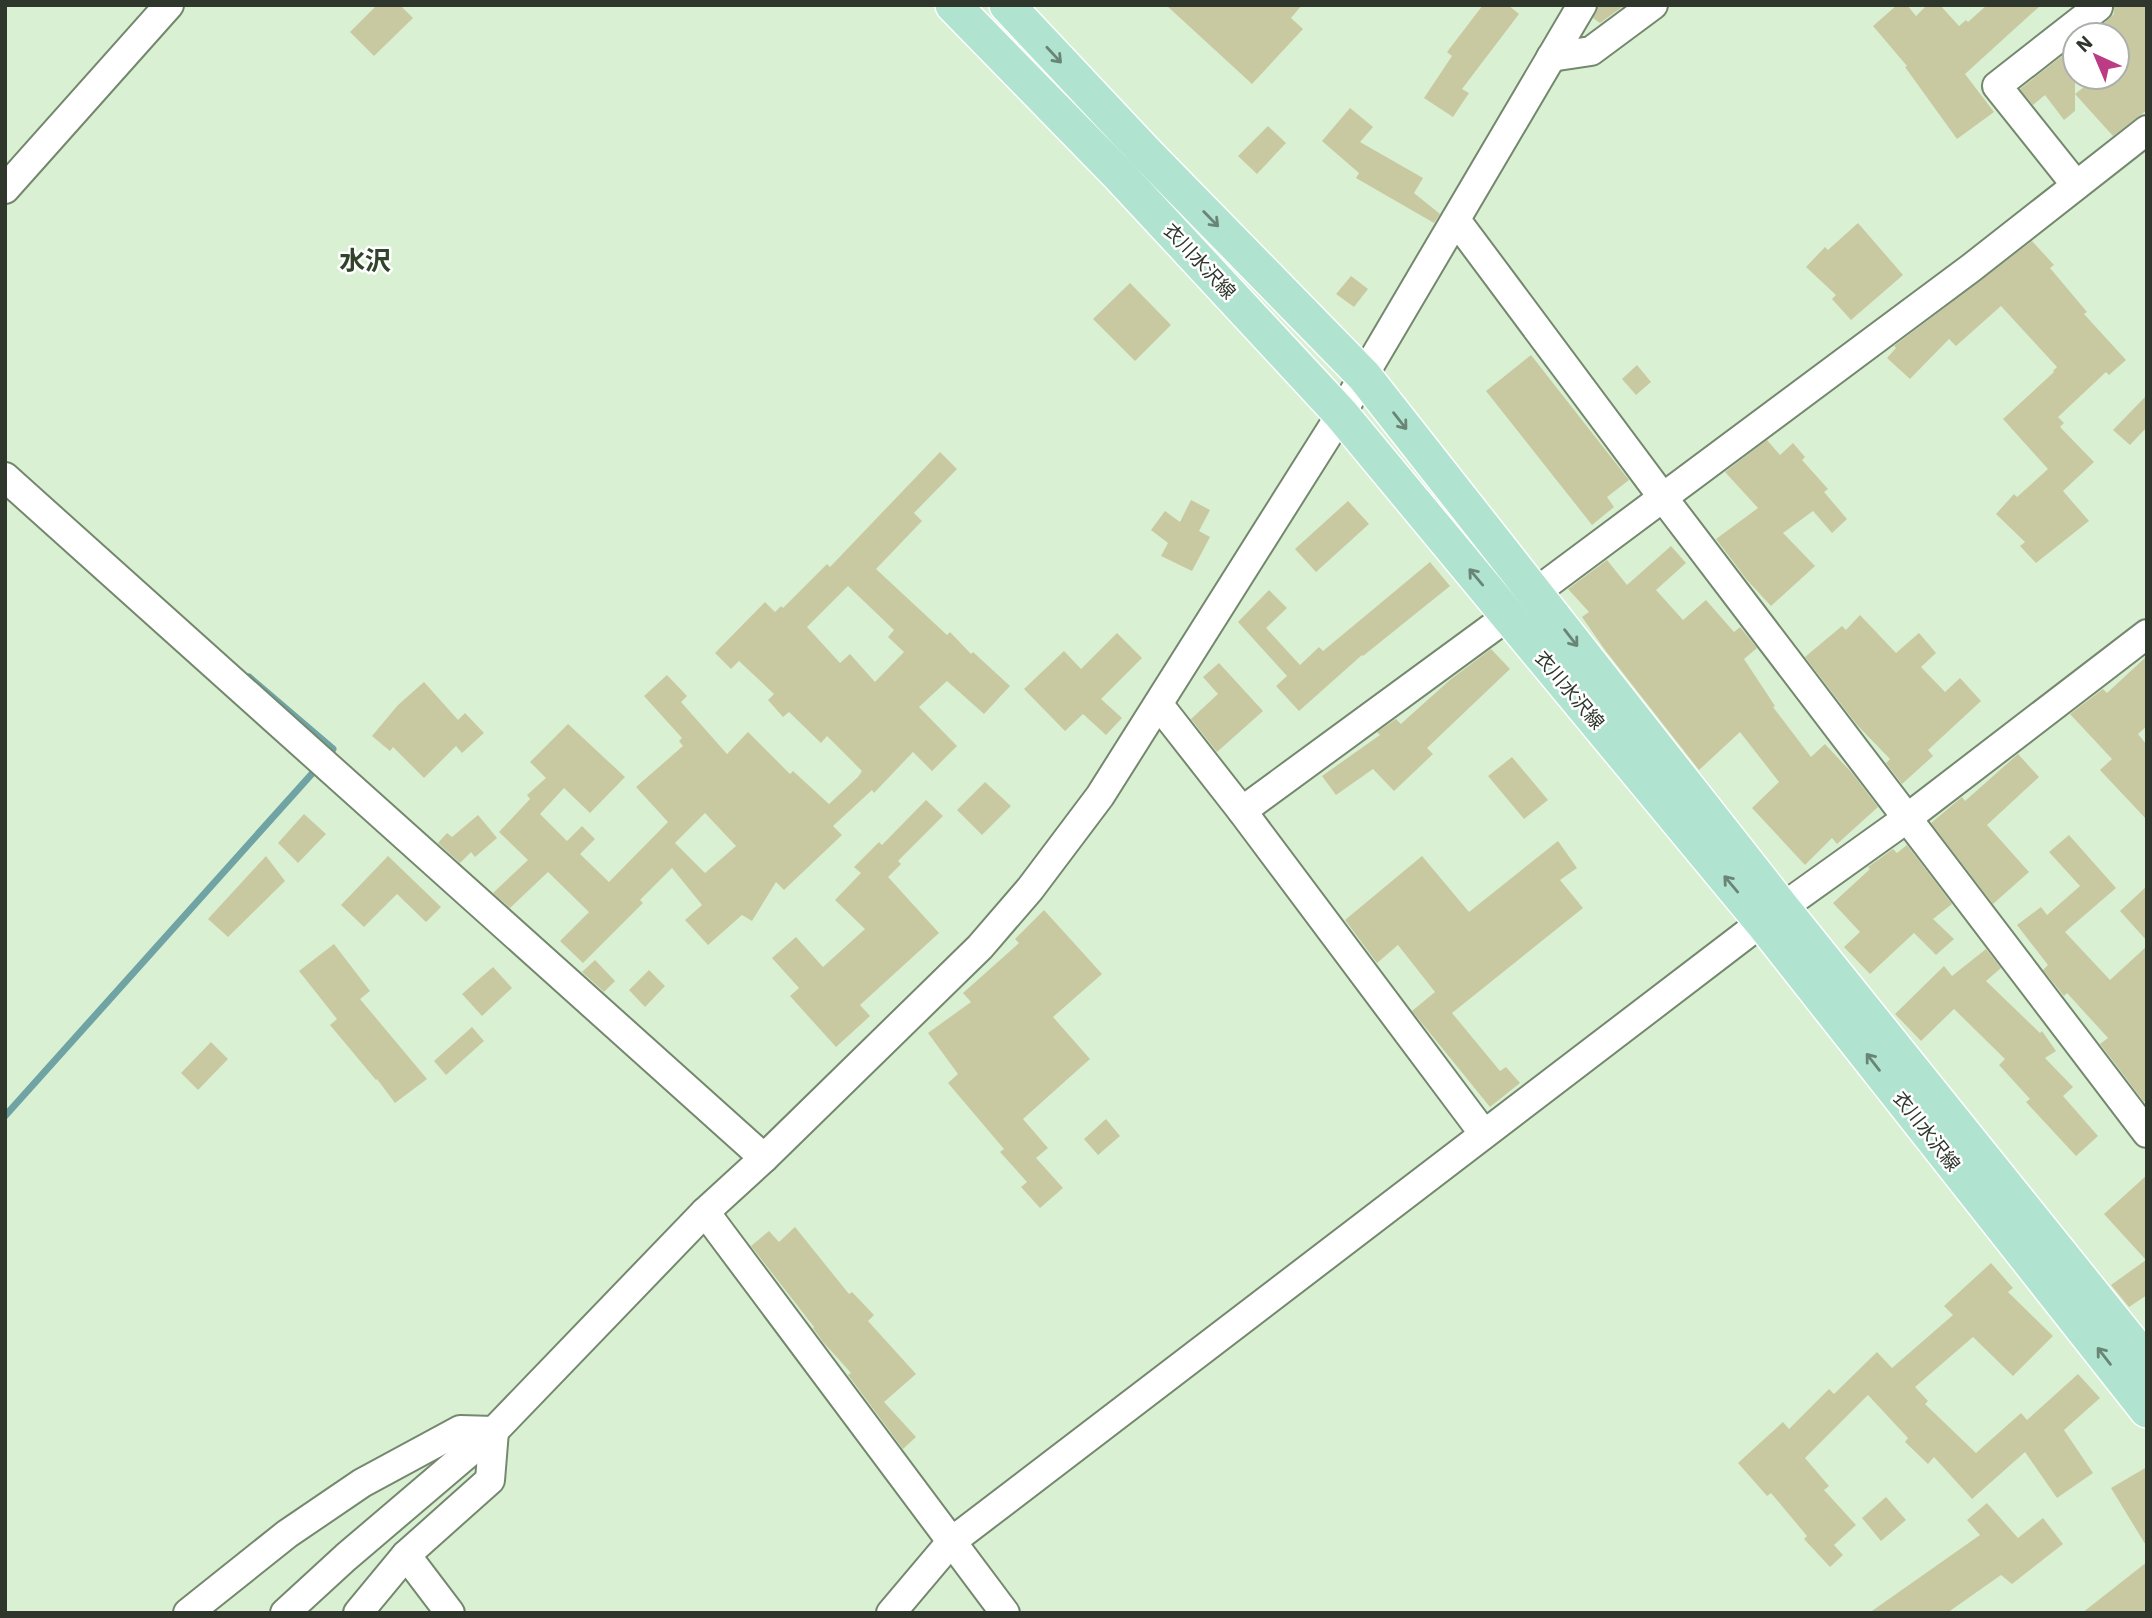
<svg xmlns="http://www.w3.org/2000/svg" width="2152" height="1618" font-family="'IBM Plex Sans','Noto Sans JP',sans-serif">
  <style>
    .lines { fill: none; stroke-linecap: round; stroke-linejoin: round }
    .stream { stroke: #70a3a4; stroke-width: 7 }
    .building { fill: #c9c9a1; fill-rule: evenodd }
    .minor-casing { stroke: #74886e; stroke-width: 32 }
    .major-casing { stroke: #fff; stroke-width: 38 }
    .minor { stroke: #fff; stroke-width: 28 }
    .major { stroke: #b0e4d0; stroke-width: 35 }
    .oneway { stroke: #698576 }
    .labels { text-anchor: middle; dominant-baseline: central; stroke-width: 5; stroke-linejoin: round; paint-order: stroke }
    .street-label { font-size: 19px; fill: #2f372c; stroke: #fff }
    .district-label { font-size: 26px; font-weight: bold; fill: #32432c; stroke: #fff }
  </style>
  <rect width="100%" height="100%" fill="#daf0d3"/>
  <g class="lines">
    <g class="stream">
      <polyline points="249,677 333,749 326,758"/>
      <polyline points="5,1116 318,767"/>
    </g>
  </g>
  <g class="building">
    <polygon points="377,5 400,5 413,18 374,56 350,32"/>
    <polygon points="1166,5 1302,5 1291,18 1303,29 1252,84"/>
    <polygon points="1483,5 1508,5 1519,14 1462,89 1469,93 1453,117 1424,98 1452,56 1447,52"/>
    <polygon points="1599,5 1625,5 1600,23 1593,18"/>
    <polygon points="1897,5 1907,5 1916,16 1927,5 1940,5 1959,26 1966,20 1968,22 1987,5 2041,5 1965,74 1994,112 1957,139 1905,67 1907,66 1873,26"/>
    <polygon points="2114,5 2147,5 2147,110 2113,136 2075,94 2097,77 2117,77 2117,35 2091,35 2114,14"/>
    <polygon points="2075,46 2075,111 2064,120 2045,95 2033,105 2020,89"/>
    <polygon points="1350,108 1373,127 1360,142 1423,178 1414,193 1440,214 1434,223 1356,178 1359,173 1322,141"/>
    <polygon points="1268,126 1286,143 1257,174 1238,156"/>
    <polygon points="1858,223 1903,275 1851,320 1832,299 1836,295 1806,267 1825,247 1828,250"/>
    <polygon points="2032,241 2054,265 2050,268 2087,312 2084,314 2126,360 2109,375 2106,372 2058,417 2064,423 2060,427 2094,462 2063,491 2089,521 2036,563 2020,546 2025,542 1996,514 2014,494 2017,497 2048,469 2003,419 2054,372 2053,371 2057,367 2001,306 1956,346 1949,339 1910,379 1887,358 1896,348 1894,346"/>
    <polygon points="1351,276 1368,289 1354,307 1336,294"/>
    <polygon points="1130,283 1171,325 1135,361 1093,319"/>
    <polygon points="1531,355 1629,480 1607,497 1614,507 1592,525 1486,391"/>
    <polygon points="1637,365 1651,382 1636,395 1622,379"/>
    <polygon points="2147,395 2147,427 2130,445 2113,430"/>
    <polygon points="1767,440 1780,455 1793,443 1805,457 1802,460 1828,489 1824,492 1847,519 1832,533 1813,511 1783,533 1815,566 1771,606 1747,580 1716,539 1758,508 1725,472"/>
    <path d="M940 452 957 469 914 513 922 521 876 569 947 635 950 632 971 654 973 652 1010 686 984 714 947 681 919 707 957 746 932 771 913 752 874 793 872 790 833 826 842 835 784 890 776 882 752 921 742 915 708 945 685 920 702 905 672 868 640 900 643 903 583 963 560 941 589 912 548 872 510 908 493 893 528 860 499 832 530 799 527 795 546 778 530 762 568 724 625 777 590 813 564 788 540 814 567 841 582 826 595 839 580 854 609 882 668 822 636 787 683 746 679 741 682 738 644 696 667 675 687 696 681 702 727 754 748 732 790 774 793 771 829 804 858 777 862 771 827 736 821 743 789 712 783 717 768 700 774 694 739 661 731 669 715 653 765 602 775 612 781 606 783 608 827 564 830 567ZM848 586 894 630 888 637 904 652 875 682 850 654 840 663 807 627ZM705 813 736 846 705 873 675 843Z"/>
    <polygon points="1191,500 1210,510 1199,531 1210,537 1192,571 1161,556 1168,543 1151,530 1165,511 1180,522"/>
    <polygon points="1348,501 1369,524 1316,572 1295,549"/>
    <polygon points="1671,546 1686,563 1656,590 1683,620 1706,600 1734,632 1740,627 1757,648 1744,659 1775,706 1773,707 1811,757 1825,744 1852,773 1878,807 1837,844 1832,838 1805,865 1752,808 1779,782 1740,732 1699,770 1605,650 1582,617 1589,612 1568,589 1607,560 1627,585"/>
    <polygon points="1430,562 1450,586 1363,656 1362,655 1299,711 1276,686 1287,676 1238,622 1269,590 1287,608 1266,628 1300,665 1319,647 1323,651"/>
    <polygon points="1860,615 1896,653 1919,633 1936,653 1921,667 1945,692 1960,678 1981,701 1928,750 1933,756 1902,784 1886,763 1890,759 1857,725 1805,657 1842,626 1846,630"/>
    <polygon points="1117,633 1142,658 1101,699 1122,718 1106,735 1083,714 1065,731 1024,689 1064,651 1081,669"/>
    <polygon points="1491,649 1510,669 1427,748 1433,754 1394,791 1373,769 1336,795 1322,776 1380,735 1377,732 1396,719 1401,724 1403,722 1451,679"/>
    <polygon points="2147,656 2147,726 2138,734 2147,745 2147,820 2100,770 2112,759 2070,714 2103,689 2107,693"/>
    <polygon points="1219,663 1263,711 1217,752 1191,719 1218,694 1203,677"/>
    <polygon points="424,682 458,720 465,713 484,733 462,753 456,746 424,778 393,747 390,751 372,736 398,705"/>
    <polygon points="2018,754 2039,777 1987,825 2029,872 1993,904 1931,823 1962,797 1965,801"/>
    <polygon points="1512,757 1548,800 1524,819 1488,776"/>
    <polygon points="985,782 1011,806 982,835 957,810"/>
    <polygon points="926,800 943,816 898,861 901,864 888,877 939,933 860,1005 870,1016 836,1047 790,996 799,988 772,958 796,937 823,967 865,929 835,900 861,873 854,867 879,842 882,845"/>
    <polygon points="304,814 326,834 298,863 278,843"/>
    <polygon points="478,815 497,838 475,857 471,852 460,863 438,843 447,833 452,837"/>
    <polygon points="2069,835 2116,888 2065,932 2110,980 2147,946 2147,1100 2144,1102 2100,1044 2108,1038 2067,993 2064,996 2043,970 2048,965 2017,925 2041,907 2047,915 2080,886 2049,852"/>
    <polygon points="1558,841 1577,868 1560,880 1583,908 1452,1013 1500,1071 1506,1067 1520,1083 1490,1107 1412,1011 1435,992 1398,945 1377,963 1345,920 1422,856 1469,912"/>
    <polygon points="1907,845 1952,904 1933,919 1954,939 1936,955 1914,933 1870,974 1844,947 1860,932 1833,903 1870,869 1868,867 1893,849 1897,853"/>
    <polygon points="266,856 285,881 228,937 208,919"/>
    <polygon points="388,856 441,907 426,922 397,894 364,927 341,905"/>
    <polygon points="2147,886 2147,941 2120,911"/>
    <polygon points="1044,910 1102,974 1053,1017 1090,1059 1023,1119 1048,1148 1036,1158 1063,1188 1040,1208 1021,1187 1027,1182 1000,1152 1004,1149 948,1083 958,1074 928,1033 971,1002 963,993 1019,943 1015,939"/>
    <polygon points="334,944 370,991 360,999 427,1079 395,1103 377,1079 376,1080 330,1025 337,1019 299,971"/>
    <polygon points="1986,949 2001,968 1986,981 2040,1033 2042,1031 2056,1051 2045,1058 2073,1087 2063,1096 2098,1136 2076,1156 2026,1102 2030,1099 1999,1065 2005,1059 1954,1009 1921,1041 1895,1014 1944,966 1952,976"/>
    <polygon points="595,960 615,981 604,992 582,972"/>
    <polygon points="493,967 512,988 482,1016 462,994"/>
    <polygon points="649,970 665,986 645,1007 629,990"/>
    <polygon points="472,1027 484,1041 446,1075 434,1061"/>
    <polygon points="211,1042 228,1059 198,1090 181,1073"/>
    <polygon points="1106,1119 1120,1136 1098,1155 1084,1139"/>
    <polygon points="2147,1175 2147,1295 2129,1307 2111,1285 2146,1260 2104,1214"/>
    <polygon points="795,1227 849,1294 852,1292 874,1315 868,1321 916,1374 884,1402 916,1437 903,1449 848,1375 851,1373 823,1342 813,1328 814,1327 751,1246 769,1231 779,1242"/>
    <polygon points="1991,1263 2013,1288 2008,1292 2053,1336 2013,1376 1973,1337 1915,1387 1928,1401 1925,1404 1976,1453 2021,1413 2027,1420 2078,1374 2100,1398 2064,1430 2093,1473 2057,1498 2025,1452 1972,1499 1934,1457 1928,1464 1905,1442 1908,1438 1868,1395 1805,1458 1829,1486 1824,1490 1856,1525 1834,1545 1843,1555 1830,1567 1804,1539 1807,1536 1771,1493 1767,1496 1738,1463 1783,1422 1789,1429 1829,1389 1834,1394 1877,1352 1892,1368 1953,1315 1944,1306"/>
    <polygon points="2147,1467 2147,1547 2111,1488"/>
    <polygon points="1886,1497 1906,1520 1881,1541 1862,1518"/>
    <polygon points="1987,1503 2018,1538 2043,1518 2063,1544 2012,1584 2001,1575 1947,1613 1869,1613 1980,1535 1967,1520"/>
    <polygon points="2147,1562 2147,1613 2082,1613"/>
  </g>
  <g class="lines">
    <g class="minor-casing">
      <g id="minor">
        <polyline points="1551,57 1591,51 1653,5"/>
        <polyline points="2076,185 1997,86 2098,7"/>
        <polyline points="5,189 169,5"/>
        <polyline points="1456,220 1664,499 2147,1133"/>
        <polyline points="5,477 764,1158"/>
        <polyline points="1536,592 1971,268 2147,130"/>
        <polyline points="1159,705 1242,811 1484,1134"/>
        <polyline points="1242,811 1508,616"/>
        <polyline points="705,1212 1005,1613"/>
        <polyline points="406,1555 450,1613"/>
        <polyline points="188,1613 287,1534 362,1483 460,1430 494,1431"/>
        <polyline points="285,1613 346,1557 494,1431 705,1212 764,1158 980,947 1030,889 1100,796 1341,414 1582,5"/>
        <polyline points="358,1613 406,1555 490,1480 494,1431"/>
        <polyline points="891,1613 951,1542 1762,922 1906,819 2147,634"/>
      </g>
    </g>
    <g class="major-casing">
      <g id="major">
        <polyline points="953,5 1120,176 1341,414 1762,922 2147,1410"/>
        <polyline points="1007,5 1146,153 1364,376 1783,909 2147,1362"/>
      </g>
    </g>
    <use href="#minor" class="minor"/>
    <use href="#major" class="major"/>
  </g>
  <defs><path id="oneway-shaft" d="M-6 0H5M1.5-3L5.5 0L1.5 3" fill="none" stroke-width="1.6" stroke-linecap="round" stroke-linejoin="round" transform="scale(1.75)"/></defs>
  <g class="oneway">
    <use href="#oneway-shaft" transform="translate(1054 55) rotate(47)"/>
    <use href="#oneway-shaft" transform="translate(1211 219) rotate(46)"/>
    <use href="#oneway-shaft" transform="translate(1400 421) rotate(52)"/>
    <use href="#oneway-shaft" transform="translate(1476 577) rotate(-130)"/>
    <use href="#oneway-shaft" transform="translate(1571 638) rotate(52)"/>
    <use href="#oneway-shaft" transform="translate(1731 884) rotate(-130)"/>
    <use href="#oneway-shaft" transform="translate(1873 1062) rotate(-128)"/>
    <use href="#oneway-shaft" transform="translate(2104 1356) rotate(-128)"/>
  </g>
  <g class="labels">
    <g class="street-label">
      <text transform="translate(1200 261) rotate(47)">衣川水沢線</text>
      <text transform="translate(1570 690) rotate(50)">衣川水沢線</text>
      <text transform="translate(1927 1131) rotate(52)">衣川水沢線</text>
    </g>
    <g class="district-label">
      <text x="365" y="260">水沢</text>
    </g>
  </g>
  <rect width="2152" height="1618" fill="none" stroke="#2f372c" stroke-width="14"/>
  <g transform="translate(2096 56) rotate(316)"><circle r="33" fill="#ffffff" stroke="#acafab" stroke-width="2"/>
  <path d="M0-5L12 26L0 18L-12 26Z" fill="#bc3b85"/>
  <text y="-10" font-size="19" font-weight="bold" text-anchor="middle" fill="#2f372c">N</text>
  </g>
</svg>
